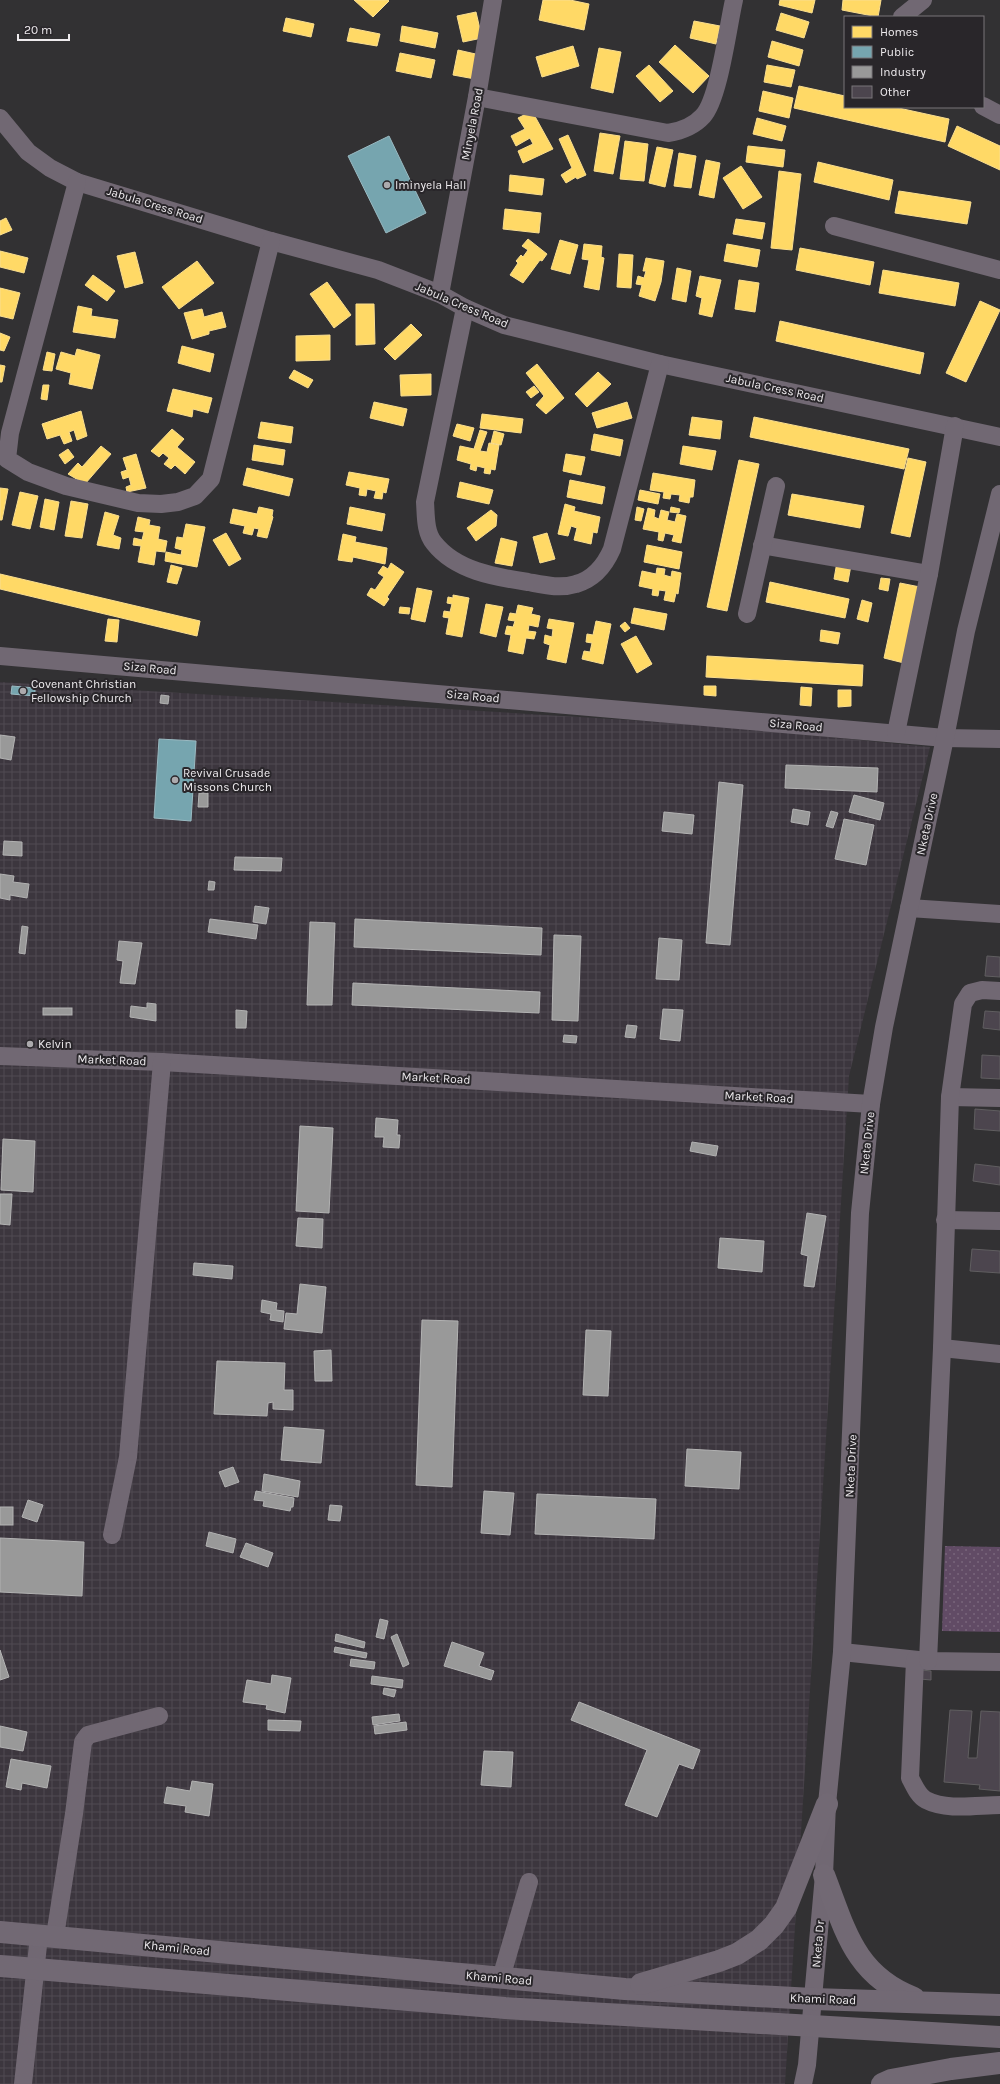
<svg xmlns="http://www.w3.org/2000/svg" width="1000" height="2084" font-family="Karla,sans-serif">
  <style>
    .industrial { fill: url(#industrial-grid) }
    .grass { fill: url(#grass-dots) }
    .homes { fill: #ffd966; stroke: #fade8f }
    .public { fill: #76a5af; stroke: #9abac2 }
    .industry { fill: #999; stroke: #b2b2b2 }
    .building { fill: #4c454e; stroke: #605e60 }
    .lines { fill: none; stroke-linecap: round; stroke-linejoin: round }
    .minor { stroke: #716873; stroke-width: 18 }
    .major { stroke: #726974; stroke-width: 22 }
    .poi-dot { fill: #acaaad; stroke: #29262a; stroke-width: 1.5 }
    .labels { text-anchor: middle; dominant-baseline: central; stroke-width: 4; stroke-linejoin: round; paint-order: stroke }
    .street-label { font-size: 12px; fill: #eeebee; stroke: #29262a }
    .poi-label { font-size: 12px; fill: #eeebee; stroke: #29262a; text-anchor: start }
  </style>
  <defs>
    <pattern id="industrial-grid" width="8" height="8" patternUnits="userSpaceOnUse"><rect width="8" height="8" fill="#3c363e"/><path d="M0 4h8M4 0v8" fill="none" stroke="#4f4a51"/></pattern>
    <pattern id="grass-dots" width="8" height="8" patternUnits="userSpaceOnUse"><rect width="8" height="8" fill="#614b65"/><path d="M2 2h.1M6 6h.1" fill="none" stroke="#78657b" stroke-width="1.8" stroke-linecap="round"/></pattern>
  </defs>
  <rect width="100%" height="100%" fill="#323133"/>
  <polygon class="industrial" points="0,682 695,724 930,747 849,1076 785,2084 0,2084"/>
  <polygon class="grass" points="945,1546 1000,1547 1000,1632 942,1631"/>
  <g class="homes">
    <polygon points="354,0 388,0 389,1 373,17"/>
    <polygon points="543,0 570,0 589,4 584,30 539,20"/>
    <polygon points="780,0 815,0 812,13 779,5"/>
    <polygon points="843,0 881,0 878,17 842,10"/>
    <polygon points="476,12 482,38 463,42 457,16"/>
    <polygon points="781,13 809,22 804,38 776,30"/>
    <polygon points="286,18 314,24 311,37 283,31"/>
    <polygon points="694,21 720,26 716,44 690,38"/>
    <polygon points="402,26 438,33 435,48 400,41"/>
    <polygon points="350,28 380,34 377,46 347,41"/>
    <polygon points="772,41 803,50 799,66 768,57"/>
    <polygon points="675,45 709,76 693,93 659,62"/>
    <polygon points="573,46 579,66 542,77 536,57"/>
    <polygon points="599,48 621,52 613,93 591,88"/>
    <polygon points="458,50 480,55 475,79 453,75"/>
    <polygon points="400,53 435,60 431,78 396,71"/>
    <polygon points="649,65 673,91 660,102 636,76"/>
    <polygon points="767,65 795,70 791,87 764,82"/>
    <polygon points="799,86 845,96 845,107 894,107 949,119 945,142 794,108"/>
    <polygon points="763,91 793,98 789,118 759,111"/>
    <polygon points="532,111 553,149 523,163 518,151 533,144 530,138 516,146 511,136 525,129 518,118"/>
    <polygon points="757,118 786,126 782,141 753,134"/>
    <polygon points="957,126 1000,146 1000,170 948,146"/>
    <polygon points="600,133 620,136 613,174 594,171"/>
    <polygon points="568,135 586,175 577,179 576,177 566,183 561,175 572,168 559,139"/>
    <polygon points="625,141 648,144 644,181 620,179"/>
    <polygon points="748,146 785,150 783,167 746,162"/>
    <polygon points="657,147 673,150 665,187 649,183"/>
    <polygon points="679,153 696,156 691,188 674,186"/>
    <polygon points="706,160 720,163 714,198 699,195"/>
    <polygon points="818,162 893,180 889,200 814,182"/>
    <polygon points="741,166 762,197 743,209 723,178"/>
    <polygon points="779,171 801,174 792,250 771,248"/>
    <polygon points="510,175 544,179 542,195 509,191"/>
    <polygon points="899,191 971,202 967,224 895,213"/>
    <polygon points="505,209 541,213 539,233 503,229"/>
    <polygon points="6,218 12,230 0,235 0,221"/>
    <polygon points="736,219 765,223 762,239 733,234"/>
    <polygon points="528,239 547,254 542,261 540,260 523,283 510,275 518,263 516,261 521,255 523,257 528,250 522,246"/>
    <polygon points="560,240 578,245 570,274 551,269"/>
    <polygon points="584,244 602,246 601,257 604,258 599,290 584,287 589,260 582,259"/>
    <polygon points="727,244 760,250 757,267 724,261"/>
    <polygon points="800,248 874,262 870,285 796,270"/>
    <polygon points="0,251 28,258 24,273 0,267"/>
    <polygon points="135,252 143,283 125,288 117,256"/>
    <polygon points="619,254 633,255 631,288 617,287"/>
    <polygon points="646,258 664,261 661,282 655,301 639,296 642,285 636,284 638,276 644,278 646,271 643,271"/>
    <polygon points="197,261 214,283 179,309 162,287"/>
    <polygon points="677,268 691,271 686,302 672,299"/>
    <polygon points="883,270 959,283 955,306 879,293"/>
    <polygon points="93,275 115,291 107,301 85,285"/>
    <polygon points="700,276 721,280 712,317 699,314 702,298 696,296"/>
    <polygon points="739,280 759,283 755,312 735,309"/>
    <polygon points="327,282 351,315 334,328 310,294"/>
    <polygon points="0,288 20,293 13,319 0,316"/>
    <polygon points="980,301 1000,310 966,382 946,373"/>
    <polygon points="356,304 374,304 375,344 356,345"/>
    <polygon points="78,306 92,309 91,316 118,320 115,338 73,332"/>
    <polygon points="202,309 204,317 222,312 226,327 209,331 209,334 192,339 184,313"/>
    <polygon points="780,321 924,353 920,374 776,341"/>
    <polygon points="411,324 422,335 395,360 384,349"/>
    <polygon points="0,333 10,337 4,351 0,350"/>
    <polygon points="330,335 330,360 296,361 296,336"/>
    <polygon points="182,346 214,354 210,372 178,363"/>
    <polygon points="77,349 100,355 92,389 69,384 71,373 56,369 61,352 75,356"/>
    <polygon points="47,352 55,354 52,371 43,370"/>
    <polygon points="537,364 564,398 546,414 536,405 544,396 526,373"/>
    <polygon points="0,365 5,366 2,382 0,382"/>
    <polygon points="294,370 313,380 308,388 289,378"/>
    <polygon points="598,372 611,384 587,407 575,394"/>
    <polygon points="431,374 431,395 401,396 400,375"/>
    <polygon points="43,385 49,385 47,400 41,399"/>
    <polygon points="534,386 539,392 531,398 526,392"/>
    <polygon points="173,389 212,398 208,413 193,409 192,417 167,411"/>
    <polygon points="374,402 407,409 403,426 370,418"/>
    <polygon points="627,402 632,418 597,428 592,413"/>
    <polygon points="81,411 87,436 77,440 74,430 69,432 72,441 64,444 60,435 47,439 42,424"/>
    <polygon points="482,414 523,419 521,433 480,428"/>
    <polygon points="692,417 722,421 720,439 689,435"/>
    <polygon points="754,417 909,449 904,469 750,437"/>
    <polygon points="261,422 293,427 291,443 258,438"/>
    <polygon points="457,424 474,428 470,441 453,436"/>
    <polygon points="172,429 184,439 177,447 195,462 185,474 175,465 171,469 164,464 169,458 163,453 159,457 151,451"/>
    <polygon points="480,430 487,432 480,451 487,452 489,443 499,445 495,470 491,469 490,474 484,473 485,468 477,466 476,471 470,469 471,464 457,460 460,446 474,449"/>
    <polygon points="494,431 504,434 501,445 491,443"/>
    <polygon points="594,434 623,440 620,456 591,450"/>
    <polygon points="254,445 285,450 283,465 252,460"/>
    <polygon points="101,446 111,454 85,484 68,474 78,463 82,467"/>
    <polygon points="683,446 716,451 712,470 680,464"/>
    <polygon points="68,449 74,457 65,464 59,455"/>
    <polygon points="136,454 146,488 127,492 126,487 131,485 129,477 123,479 121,472 127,470 123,458"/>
    <polygon points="566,454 585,457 581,475 563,471"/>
    <polygon points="908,458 926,462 910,537 891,533"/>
    <polygon points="739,460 759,464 727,611 707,607"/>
    <polygon points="247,468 293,479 289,496 243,485"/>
    <polygon points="349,472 389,479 386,493 383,492 382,499 374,498 376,491 367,489 366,496 359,495 360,488 346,485"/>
    <polygon points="653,473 695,480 693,497 690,497 689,503 679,501 680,495 671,494 670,499 663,498 664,492 650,490"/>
    <polygon points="570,480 605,487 602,504 567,497"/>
    <polygon points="460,482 493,490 489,504 457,497"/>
    <polygon points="0,488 8,489 2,520 0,520"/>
    <polygon points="640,490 660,494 658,504 638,500"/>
    <polygon points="20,492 38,496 30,529 12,525"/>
    <polygon points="792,494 864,506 860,528 788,515"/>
    <polygon points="45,499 59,502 54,530 40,527"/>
    <polygon points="71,501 88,504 82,538 65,536"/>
    <polygon points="565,504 575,507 574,511 600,517 597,533 593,532 591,544 574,540 577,528 571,526 568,536 558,534"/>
    <polygon points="259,507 273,510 272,516 273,517 267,538 257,536 259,529 254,528 252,535 243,533 245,526 230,523 233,509 257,514"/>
    <polygon points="350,507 385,514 382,531 347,524"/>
    <polygon points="637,507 644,509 641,521 635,520"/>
    <polygon points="671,507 680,509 679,513 670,512"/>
    <polygon points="648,508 655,510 654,517 659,519 661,510 669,512 667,520 675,522 677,514 686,516 681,543 672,541 674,535 665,533 663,541 658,540 659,532 643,529"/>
    <polygon points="491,510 497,515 496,526 476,541 467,528"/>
    <polygon points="105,512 119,516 113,535 121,538 119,549 97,545"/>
    <polygon points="138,517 150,520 149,525 160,527 158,539 167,541 165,552 156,551 154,565 138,562 141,546 133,545 134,538 142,540 144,532 135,531"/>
    <polygon points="186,524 205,527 197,567 165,561 166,552 181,555 182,550 175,548 177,537 183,538"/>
    <polygon points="226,533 241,559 229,566 213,540"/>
    <polygon points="547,533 555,559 540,563 533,537"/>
    <polygon points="343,534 356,537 355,542 387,548 385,564 353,557 352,562 338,560"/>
    <polygon points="501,538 517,542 512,566 495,563"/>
    <polygon points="647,545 682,552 679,569 644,562"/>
    <polygon points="837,562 851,565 848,582 834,579"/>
    <polygon points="391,563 404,572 387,597 389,599 384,606 367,595 371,588 375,590 384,577 378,573 383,566 388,569"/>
    <polygon points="171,565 182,568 177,584 167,582"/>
    <polygon points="657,568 665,569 664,575 671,577 672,571 681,573 678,594 676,593 674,602 664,600 666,591 659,590 658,596 652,595 653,589 639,586 642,571 656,574"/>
    <polygon points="0,574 200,621 197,636 0,589"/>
    <polygon points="881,578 890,579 888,591 879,589"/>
    <polygon points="770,582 849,599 845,618 766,602"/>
    <polygon points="900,583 920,587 904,663 884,658"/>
    <polygon points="417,588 432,591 425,622 411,619"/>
    <polygon points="453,595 469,598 462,637 446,634 449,618 443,617 444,611 450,612 452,604 447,603 448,597 453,598"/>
    <polygon points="862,600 872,603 868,622 857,619"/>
    <polygon points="486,604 503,607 496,637 480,633"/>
    <polygon points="518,605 533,608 531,614 540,616 538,627 529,625 528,631 536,632 534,639 526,638 523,654 508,651 511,635 505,634 507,626 513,627 515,621 508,620 510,613 516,614"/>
    <polygon points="400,607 410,608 409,614 399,613"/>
    <polygon points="634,608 667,614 664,630 631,623"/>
    <polygon points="108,619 119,620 117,642 105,641"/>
    <polygon points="549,619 574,623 566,663 547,659 550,645 544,643 545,635 552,637 553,629 547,628"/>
    <polygon points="596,621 611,624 603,664 582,659 584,651 590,652 592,643 586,642 587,634 593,635"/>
    <polygon points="625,622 630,628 625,632 620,626"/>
    <polygon points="821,630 840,633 838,644 820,641"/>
    <polygon points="636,636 652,664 637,673 621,644"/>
    <polygon points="707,656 863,665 862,686 706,677"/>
    <polygon points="704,686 716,686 716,696 704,695"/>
    <polygon points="801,687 812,688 811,706 800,705"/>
    <polygon points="838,690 851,690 851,706 838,707"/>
  </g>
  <g class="public">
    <polygon points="389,136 426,213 386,233 348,156"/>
    <polygon points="12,686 35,688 35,696 11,694"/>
    <polygon points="159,739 196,741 191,821 154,818"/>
  </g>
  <g class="industry">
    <polygon points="161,695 169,696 168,704 160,703"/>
    <polygon points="0,735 15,737 11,760 0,758"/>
    <polygon points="786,765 878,768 877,792 785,788"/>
    <polygon points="719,782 743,785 730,945 706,943"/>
    <polygon points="199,793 208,793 208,807 198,807"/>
    <polygon points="854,795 884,803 880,820 849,812"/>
    <polygon points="793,809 810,812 808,825 791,822"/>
    <polygon points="831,811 838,813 833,828 826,826"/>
    <polygon points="664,812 694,815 692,834 662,831"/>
    <polygon points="844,819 874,825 866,865 835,859"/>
    <polygon points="4,841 22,842 22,856 3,855"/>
    <polygon points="235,857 282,858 281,871 234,870"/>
    <polygon points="0,874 14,876 13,882 29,884 27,898 10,895 10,900 0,898"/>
    <polygon points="209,881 215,882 214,890 208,890"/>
    <polygon points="255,906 269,908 266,924 253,922"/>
    <polygon points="210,919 258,925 256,939 208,932"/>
    <polygon points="355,919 542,928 541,955 354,947"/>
    <polygon points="310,922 335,923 332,1005 307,1005"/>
    <polygon points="22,926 28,927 25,954 19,953"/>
    <polygon points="554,935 581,936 578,1021 552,1020"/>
    <polygon points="659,938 682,940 679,980 656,979"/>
    <polygon points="119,941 142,943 135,984 120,983 123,961 117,960"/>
    <polygon points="353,983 540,992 539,1013 352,1005"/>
    <polygon points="147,1003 156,1004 156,1021 130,1017 131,1006 147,1008"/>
    <rect x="43" y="1008" width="29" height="7"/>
    <polygon points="663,1009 683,1010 680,1041 660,1039"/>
    <polygon points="236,1010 247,1011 246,1028 236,1028"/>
    <polygon points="627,1025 637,1026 635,1038 625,1037"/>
    <polygon points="564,1035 577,1036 576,1043 563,1042"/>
    <polygon points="376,1118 398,1120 397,1135 400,1135 399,1148 383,1147 384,1137 375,1137"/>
    <polygon points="300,1126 333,1128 329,1213 296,1211"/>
    <polygon points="3,1139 35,1141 33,1192 1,1190"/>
    <polygon points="692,1142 718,1146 716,1156 690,1151"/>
    <polygon points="0,1194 12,1194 10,1225 0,1224"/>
    <polygon points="807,1213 826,1216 814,1287 804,1286 808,1256 801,1254"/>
    <polygon points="298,1218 323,1219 322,1248 296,1246"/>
    <polygon points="720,1238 764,1241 762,1272 718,1268"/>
    <polygon points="194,1263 233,1266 232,1279 193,1275"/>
    <polygon points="300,1284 326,1287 322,1333 284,1329 286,1313 297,1314"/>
    <polygon points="262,1300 277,1303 276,1310 284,1311 283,1322 270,1320 271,1314 261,1312"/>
    <polygon points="422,1320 458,1321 452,1487 416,1485"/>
    <polygon points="586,1330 611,1331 608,1396 583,1395"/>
    <polygon points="331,1350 332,1381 315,1381 314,1351"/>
    <polygon points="217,1361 285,1363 284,1390 293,1390 293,1410 273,1409 273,1402 268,1403 267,1416 214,1414"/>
    <polygon points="284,1427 324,1430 321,1463 281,1460"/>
    <polygon points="687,1449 741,1452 739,1489 685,1486"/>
    <polygon points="233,1467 239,1482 225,1487 219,1472"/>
    <polygon points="264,1474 300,1481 298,1497 262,1491"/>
    <polygon points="256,1491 294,1498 293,1507 291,1507 290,1511 263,1506 264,1501 254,1500"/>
    <polygon points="484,1491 514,1493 510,1535 481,1533"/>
    <polygon points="537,1494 656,1499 654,1539 535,1534"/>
    <polygon points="28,1500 43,1505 37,1522 22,1517"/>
    <polygon points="330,1505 342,1506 340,1521 328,1520"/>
    <rect x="0" y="1507" width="13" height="18"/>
    <polygon points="209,1532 236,1539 233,1553 206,1546"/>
    <polygon points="0,1538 84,1542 82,1596 0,1592"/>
    <polygon points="246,1543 273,1553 268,1567 240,1557"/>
    <polygon points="380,1619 388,1621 384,1639 376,1637"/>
    <polygon points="336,1634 365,1642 364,1648 335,1641"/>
    <polygon points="397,1634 409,1664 403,1667 391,1637"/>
    <polygon points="452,1642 484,1653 479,1666 494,1671 491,1680 444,1666"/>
    <polygon points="335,1647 367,1653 366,1658 334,1652"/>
    <polygon points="0,1650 9,1677 0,1680"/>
    <polygon points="351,1659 375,1662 374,1669 350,1666"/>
    <polygon points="272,1675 291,1678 285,1713 266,1709 267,1705 243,1702 247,1680 271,1684"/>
    <polygon points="372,1676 403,1680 402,1688 371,1684"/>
    <polygon points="384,1688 396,1690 394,1697 383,1694"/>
    <polygon points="579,1702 700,1750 693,1769 679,1764 657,1817 625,1805 647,1750 571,1720"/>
    <polygon points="399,1714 400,1721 373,1725 372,1717"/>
    <polygon points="268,1720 301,1721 300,1731 268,1730"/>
    <polygon points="406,1722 407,1730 375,1734 374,1726"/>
    <polygon points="0,1726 27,1732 23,1751 0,1747"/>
    <polygon points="484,1751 513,1752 511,1787 481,1785"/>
    <polygon points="11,1759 51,1766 47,1788 22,1783 21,1790 6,1787"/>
    <polygon points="192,1781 213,1784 209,1816 185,1812 186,1806 164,1803 167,1787 190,1791"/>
  </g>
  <g class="building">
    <polygon points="987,956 1000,957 1000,977 985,976"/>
    <polygon points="985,1011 1000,1012 1000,1030 983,1028"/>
    <polygon points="982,1055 1000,1056 1000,1079 981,1078"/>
    <polygon points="975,1109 1000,1111 1000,1131 974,1129"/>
    <polygon points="975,1164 1000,1167 1000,1185 973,1181"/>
    <polygon points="972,1249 1000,1251 1000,1273 970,1271"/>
    <polygon points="921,1670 931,1671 931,1680 920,1679"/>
    <polygon points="950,1710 972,1711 968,1758 977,1758 981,1711 1000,1712 1000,1791 979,1789 980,1785 944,1782"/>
  </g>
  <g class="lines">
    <g class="minor">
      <polyline points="902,17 923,0"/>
      <path d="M477 97 668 133C681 131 694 126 703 116 719 99 728 26 734 0"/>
      <polyline points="983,106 1000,115"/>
      <polyline points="0,118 28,152 50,168 77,182 271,241 378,270 440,294 465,308 504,325 660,364 1000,437"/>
      <polyline points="77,182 10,433 7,459 28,472 66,486 138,503 161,504 178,502 195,496 211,479 271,241"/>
      <polyline points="834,226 1000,270"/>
      <polyline points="440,294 477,97 493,0"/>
      <path d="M465 308 425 502C426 516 425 532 434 543 456 571 495 577 528 582 544 585 560 589 576 584 594 579 605 565 612 549L660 364"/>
      <polyline points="762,545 929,574"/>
      <polyline points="747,614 776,486"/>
      <polyline points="0,656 945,738 1000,739"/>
      <polyline points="896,733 929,574 955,426"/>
      <polyline points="909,908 1000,914"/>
      <polyline points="0,1056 162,1062 871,1104"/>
      <polyline points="950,1097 1000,1098"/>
      <polyline points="945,1220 1000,1221"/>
      <polyline points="942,1348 1000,1354"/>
      <polyline points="112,1535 128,1457 162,1062"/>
      <polyline points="842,1652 928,1661 1000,1662"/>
      <path d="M915 1660 910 1778C914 1785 918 1796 926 1800 947 1811 978 1805 1000 1805"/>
      <polyline points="928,1661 942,1348 950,1097 963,1004 970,993 982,990 1000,991"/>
      <polyline points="55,1936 74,1814 83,1742 88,1735 159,1716"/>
      <polyline points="501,1978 529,1882"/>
      <polyline points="23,2084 39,1936"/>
      <polyline points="803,2084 807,2065 824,1875 827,1804 842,1652 860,1213 871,1104 884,1027 945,738 966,631 1000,494"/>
    </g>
    <g class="major">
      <path d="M824 1875C845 1929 854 1975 914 1998"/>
      <polyline points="0,1932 625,1989 813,1999 1000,2005"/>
      <polyline points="0,1966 505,2008 1000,2037"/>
      <polyline points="641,1984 719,1961 737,1954 759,1940 774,1925 786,1908 827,1804"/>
      <polyline points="882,2084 891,2080 951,2069 1000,2063"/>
    </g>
  </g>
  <g class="poi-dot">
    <circle cx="387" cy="185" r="4"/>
    <circle cx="23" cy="691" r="4"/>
    <circle cx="175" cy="780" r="4"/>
    <circle cx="30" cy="1044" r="4"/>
  </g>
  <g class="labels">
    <g class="street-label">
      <text transform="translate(472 124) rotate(-79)">Minyela Road</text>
      <text transform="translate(155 205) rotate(17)">Jabula Cress Road</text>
      <text transform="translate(462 305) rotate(23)">Jabula Cress Road</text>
      <text transform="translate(775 388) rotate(12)">Jabula Cress Road</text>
      <text transform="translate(150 668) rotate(5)">Siza Road</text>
      <text transform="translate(473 696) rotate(5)">Siza Road</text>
      <text transform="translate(796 725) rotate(5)">Siza Road</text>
      <text transform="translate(927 824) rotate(-78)">Nketa Drive</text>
      <text transform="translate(112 1060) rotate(2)">Market Road</text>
      <text transform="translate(436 1078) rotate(3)">Market Road</text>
      <text transform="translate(759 1097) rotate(3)">Market Road</text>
      <text transform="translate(867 1143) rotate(-84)">Nketa Drive</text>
      <text transform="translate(851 1466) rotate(-87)">Nketa Drive</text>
      <text transform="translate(818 1944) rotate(-85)">Nketa Dr</text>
      <text transform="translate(177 1948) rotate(6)">Khami Road</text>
      <text transform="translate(499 1978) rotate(5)">Khami Road</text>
      <text transform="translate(823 1999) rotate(2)">Khami Road</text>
    </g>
    <g class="poi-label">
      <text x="395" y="185">Iminyela Hall</text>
      <text x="31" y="684">Covenant Christian<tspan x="31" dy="14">Fellowship Church</tspan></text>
      <text x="183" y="773">Revival Crusade<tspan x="183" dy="14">Missons Church</tspan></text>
      <text x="38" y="1044">Kelvin</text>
    </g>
  </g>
  <rect x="844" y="16" width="140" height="92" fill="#29262a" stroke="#787578"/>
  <rect x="852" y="26" width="20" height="12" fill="#ffd966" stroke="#787578"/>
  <text x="880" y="36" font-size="12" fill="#eeebee">Homes</text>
  <rect x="852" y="46" width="20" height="12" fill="#76a5af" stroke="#787578"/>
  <text x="880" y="56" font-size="12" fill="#eeebee">Public</text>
  <rect x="852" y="66" width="20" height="12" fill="#999999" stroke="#787578"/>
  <text x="880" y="76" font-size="12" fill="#eeebee">Industry</text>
  <rect x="852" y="86" width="20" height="12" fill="#4c454e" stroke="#787578"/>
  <text x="880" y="96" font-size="12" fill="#eeebee">Other</text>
  <path d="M18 34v6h51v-6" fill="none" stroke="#eeebee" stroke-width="2"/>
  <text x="24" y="34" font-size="12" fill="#eeebee" stroke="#29262a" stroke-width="3" paint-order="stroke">20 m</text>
</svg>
